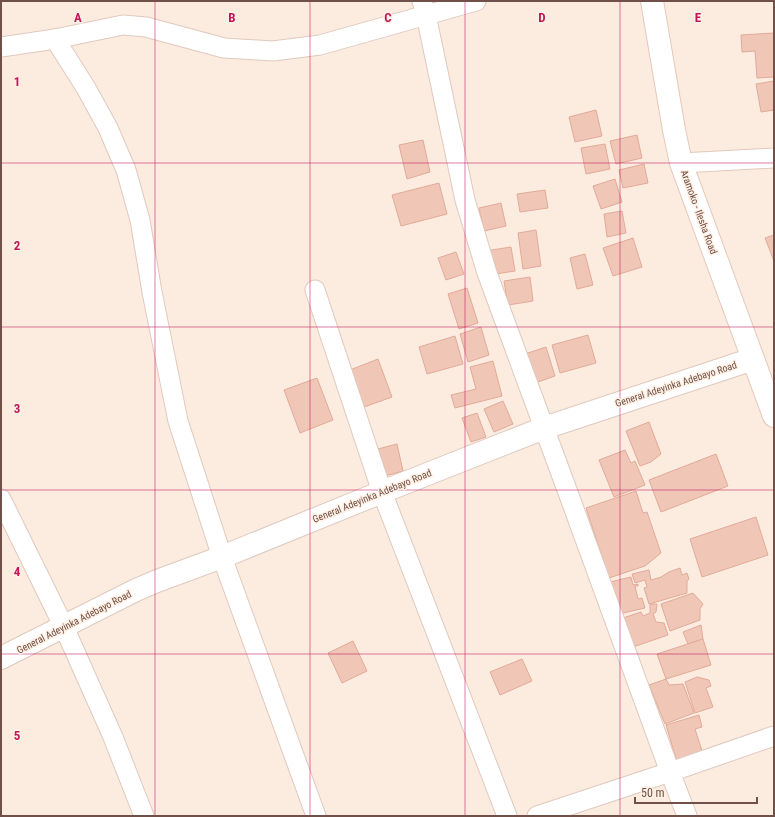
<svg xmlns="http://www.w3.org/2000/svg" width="775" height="817" font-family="'Roboto Condensed',sans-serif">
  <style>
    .building { fill: #f0c6b7; stroke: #e2aa98 }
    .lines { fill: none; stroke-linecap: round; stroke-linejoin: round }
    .minor-casing { stroke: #e0c9be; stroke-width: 21 }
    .tertiary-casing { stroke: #e0c9be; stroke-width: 24 }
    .secondary-casing { stroke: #e5c9bc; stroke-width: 24 }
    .minor { stroke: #fff; stroke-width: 19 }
    .tertiary { stroke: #fff; stroke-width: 22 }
    .secondary { stroke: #fff; stroke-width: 22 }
    .grid { fill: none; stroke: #c2185b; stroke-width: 1; stroke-opacity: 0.55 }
    .labels { text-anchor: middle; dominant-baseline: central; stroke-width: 3; stroke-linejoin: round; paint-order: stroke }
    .street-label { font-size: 10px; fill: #705048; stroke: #fff0e4 }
    .grid-label { font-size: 13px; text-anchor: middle; font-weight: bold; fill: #c2185b; stroke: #fff0e4; stroke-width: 3; stroke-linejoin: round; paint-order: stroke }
  </style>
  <rect width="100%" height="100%" fill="#fbecdf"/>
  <g class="building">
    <polygon points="774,33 774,77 757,78 755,51 742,52 741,35"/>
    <polygon points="774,81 774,110 761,112 756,84"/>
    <polygon points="596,110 602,136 575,142 569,117"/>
    <polygon points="637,135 642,158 616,164 610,141"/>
    <polygon points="423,140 430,172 407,179 399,145"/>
    <polygon points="605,144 610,169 586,174 581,148"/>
    <polygon points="644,164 648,183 623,188 619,170"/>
    <polygon points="615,179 622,202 601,209 593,186"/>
    <polygon points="439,183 447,214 401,226 392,195"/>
    <polygon points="545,190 548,208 520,212 517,194"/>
    <polygon points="501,203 506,226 484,231 479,208"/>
    <polygon points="622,211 626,233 607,237 604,214"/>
    <polygon points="536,230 541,266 523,269 518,233"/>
    <polygon points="774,235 774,261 765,238"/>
    <polygon points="633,238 642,267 613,276 603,248"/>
    <polygon points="511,247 515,271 489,275 485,251"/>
    <polygon points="456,252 464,274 446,280 438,258"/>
    <polygon points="585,254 593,285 577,289 570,258"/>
    <polygon points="530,277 533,301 508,305 504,281"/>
    <polygon points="467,288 478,323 459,329 448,294"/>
    <polygon points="481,327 489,355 468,362 460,334"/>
    <polygon points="588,335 596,363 560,373 552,345"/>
    <polygon points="455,336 463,364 427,374 419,347"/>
    <polygon points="546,347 555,376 535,383 525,354"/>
    <polygon points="378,359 392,397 364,407 350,370"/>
    <polygon points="493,361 502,396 455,408 451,395 476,389 470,367"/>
    <polygon points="317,378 333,420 300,433 284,390"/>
    <polygon points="503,401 513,424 494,432 484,409"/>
    <polygon points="477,413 486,437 471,442 462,418"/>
    <polygon points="649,422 661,454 651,462 640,466 626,431"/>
    <polygon points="397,444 403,471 385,476 378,449"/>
    <polygon points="625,450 631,463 635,461 645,485 614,497 599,460"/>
    <polygon points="716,454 728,486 661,512 649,480"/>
    <polygon points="636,491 643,513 647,512 661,553 645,566 609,578 586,508"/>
    <polygon points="756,517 768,555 702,577 690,539"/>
    <polygon points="680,568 682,575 687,573 689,579 687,581 687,593 649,604 644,588 647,587 645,580 635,583 632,574 649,570 651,580 661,577 669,572"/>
    <polygon points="631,577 633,585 638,584 638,586 635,586 638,599 642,598 645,608 619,614 610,582"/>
    <polygon points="693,593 703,604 700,609 700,620 670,631 661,604"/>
    <polygon points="650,604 657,604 656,612 653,614 656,622 664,623 668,635 633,647 623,618 641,612 643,616 650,613"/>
    <polygon points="701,625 703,639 688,644 683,632"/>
    <polygon points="703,639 711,665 666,679 657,654"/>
    <polygon points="353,641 367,671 342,683 328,653"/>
    <polygon points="522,659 532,681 500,695 490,672"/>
    <polygon points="697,677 709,680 711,686 706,688 713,707 695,713 685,682"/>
    <polygon points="666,679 669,685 683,684 694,713 665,724 649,685"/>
    <polygon points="699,715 702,727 695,729 703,754 677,762 666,725"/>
  </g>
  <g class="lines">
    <g class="minor-casing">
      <g id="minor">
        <polyline points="422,1 426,15 465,200 487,273 570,498 670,772 687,816"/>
        <polyline points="55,39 86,88 108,128 126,170 140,220 152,292 178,421 222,557 316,816"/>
        <polyline points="1,47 55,39 123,25 146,27 224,48 273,51 320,45 476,1"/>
        <polyline points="681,163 774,158"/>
        <polyline points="315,290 382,492 507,816"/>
        <polyline points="1,499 64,627 113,737 144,816"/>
        <polyline points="537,816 670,772 774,736"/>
      </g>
    </g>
    <g class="tertiary-casing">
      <polyline id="tertiary" points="1,658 136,590 157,581 222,557 382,492 544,428 753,359"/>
    </g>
    <g class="secondary-casing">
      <polyline id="secondary" points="652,1 674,130 681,163 774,416"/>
    </g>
    <use href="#minor" class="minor"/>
    <use href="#tertiary" class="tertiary"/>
    <use href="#secondary" class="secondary"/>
  </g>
  <path class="grid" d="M155 1V816M310 1V816M465 1V816M620 1V816M1 163H774M1 327H774M1 490H774M1 654H774"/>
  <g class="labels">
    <g class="street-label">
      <text transform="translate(699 212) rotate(70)">Aramoko - Ilesha Road</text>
      <text transform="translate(676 384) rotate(-18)">General Adeyinka Adebayo Road</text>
      <text transform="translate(372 496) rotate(-22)">General Adeyinka Adebayo Road</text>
      <text transform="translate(74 622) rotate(-27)">General Adeyinka Adebayo Road</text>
    </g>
  </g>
  <g class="grid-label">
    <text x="78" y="22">A</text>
    <text x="232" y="22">B</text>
    <text x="388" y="22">C</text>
    <text x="542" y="22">D</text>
    <text x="698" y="22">E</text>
    <text x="17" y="86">1</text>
    <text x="17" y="250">2</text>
    <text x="17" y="413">3</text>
    <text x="17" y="576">4</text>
    <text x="17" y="740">5</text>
  </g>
  <rect width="775" height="817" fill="none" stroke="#705048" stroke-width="4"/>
  <path d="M635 797v6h122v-6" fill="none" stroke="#705048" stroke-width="2"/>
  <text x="641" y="797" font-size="12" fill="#705048" stroke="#fff0e4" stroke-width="3" paint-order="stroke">50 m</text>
</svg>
